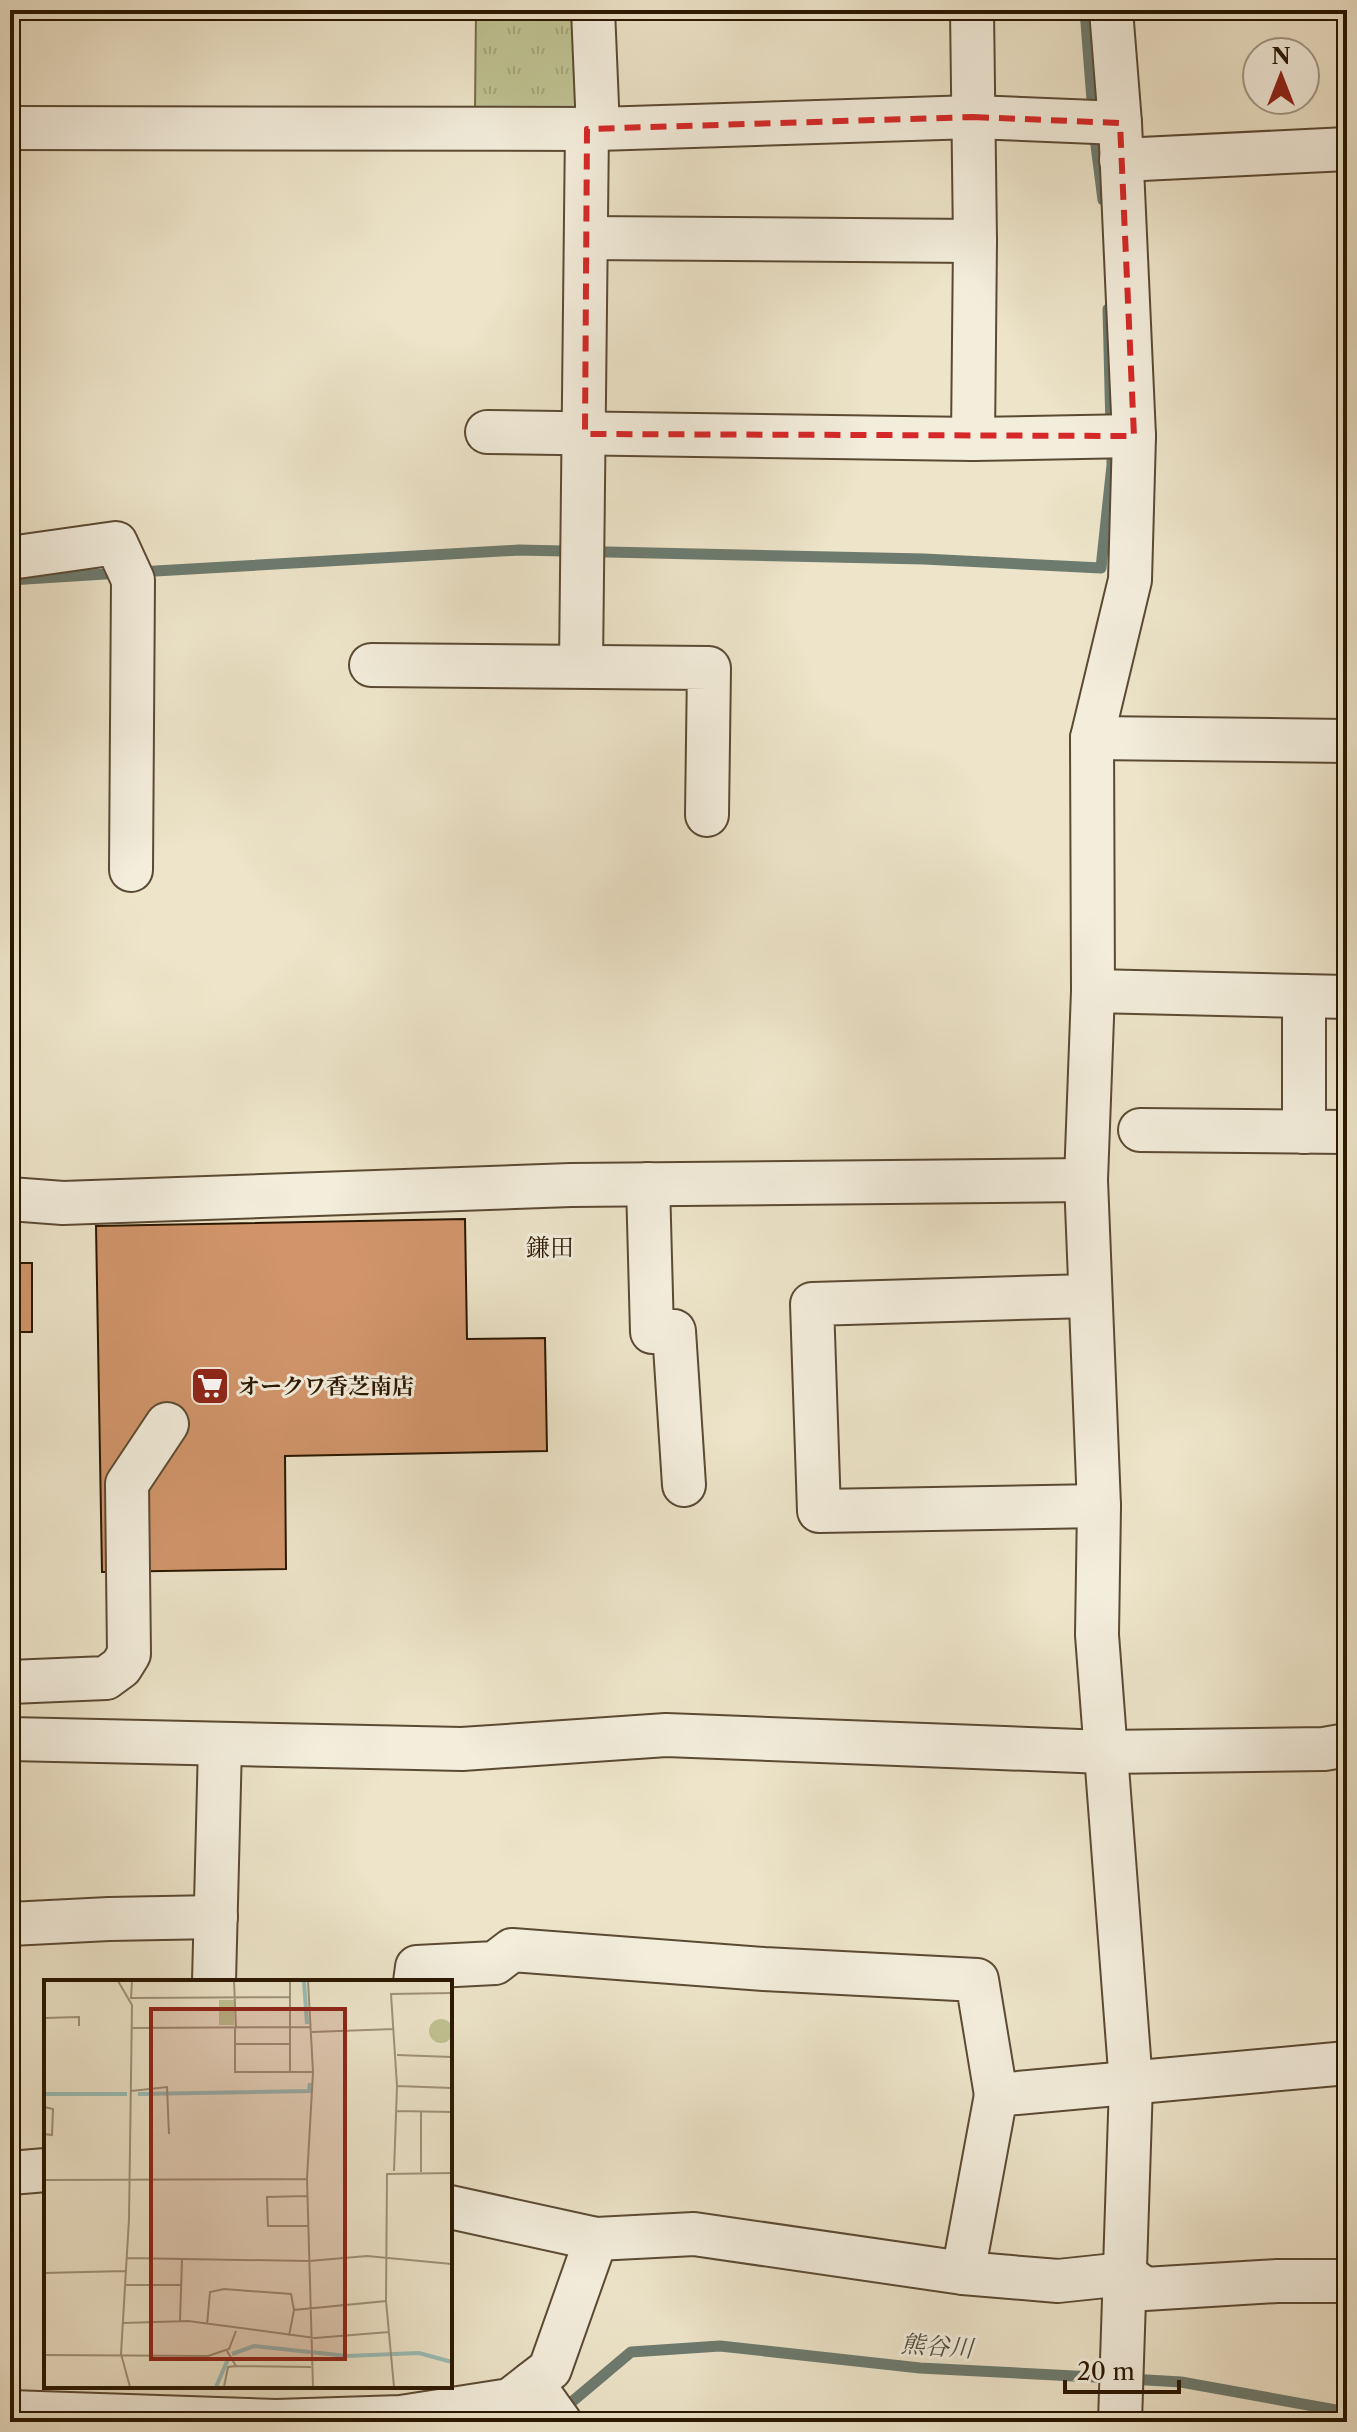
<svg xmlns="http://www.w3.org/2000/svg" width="1357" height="2432" font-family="'Libre Caslon Text','Noto Serif JP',serif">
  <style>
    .grass { fill: url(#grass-tufts); stroke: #746c4a; stroke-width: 2 }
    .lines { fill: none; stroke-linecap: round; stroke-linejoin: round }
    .stream { stroke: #6d7b6f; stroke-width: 11 }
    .building { fill: #d2956b; stroke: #2a1701; stroke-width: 2 }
    .minor-casing { stroke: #5b4a33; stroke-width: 46 }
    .minor { stroke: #f3eddc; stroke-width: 42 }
    .marked { fill: none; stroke: #d62828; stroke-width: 6; stroke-dasharray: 16 10; stroke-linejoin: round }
    .labels { text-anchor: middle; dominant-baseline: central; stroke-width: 6; stroke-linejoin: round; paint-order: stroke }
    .poi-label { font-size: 22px; font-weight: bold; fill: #2a1701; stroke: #f3eddc; text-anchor: start }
    .neighbourhood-label { font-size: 24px; fill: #2a1701; stroke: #f3eddc }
    .water-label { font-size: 24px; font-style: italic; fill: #515141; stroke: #f3eddc }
    .inset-river { fill: none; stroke: #99beb8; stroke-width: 4 }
    .inset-road { fill: none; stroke: #9f9279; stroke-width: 2 }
    .view { fill: #8f2418; fill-opacity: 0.15; stroke: #8f2418; stroke-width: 4 }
    .inset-edge { fill: none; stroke: #2a1701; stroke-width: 4 }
  </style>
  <defs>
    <pattern id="grass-tufts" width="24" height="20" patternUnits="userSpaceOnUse" patternTransform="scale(2)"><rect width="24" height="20" fill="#bfc292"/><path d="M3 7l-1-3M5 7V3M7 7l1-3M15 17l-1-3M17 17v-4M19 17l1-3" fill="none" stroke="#a4a67c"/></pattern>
  </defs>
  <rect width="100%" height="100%" fill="#ede4c9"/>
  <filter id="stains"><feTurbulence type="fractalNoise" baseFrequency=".0025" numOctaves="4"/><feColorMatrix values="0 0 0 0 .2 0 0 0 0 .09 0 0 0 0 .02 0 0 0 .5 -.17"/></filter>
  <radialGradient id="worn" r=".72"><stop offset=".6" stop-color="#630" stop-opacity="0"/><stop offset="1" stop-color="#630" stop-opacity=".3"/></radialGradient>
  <polygon class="grass" points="476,10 578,10 579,111 475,111"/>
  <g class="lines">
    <g class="stream">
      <polyline points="1085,10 1093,113"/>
      <polyline points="1094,130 1103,200"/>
      <polyline points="1108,309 1111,428"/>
      <polyline points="138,572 519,550 924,559 1101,568 1112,465 1112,445"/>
      <polyline points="10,580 121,573"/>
      <polyline points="1130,2379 1181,2382 1347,2412"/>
      <polyline points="561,2411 631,2352 720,2346 920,2368 1113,2378"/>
    </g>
  </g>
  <g class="building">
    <polygon points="465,1219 467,1339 545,1338 547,1451 285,1456 286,1569 102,1572 96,1226"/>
    <rect x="10" y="1263" width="22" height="69"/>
  </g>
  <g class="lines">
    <g class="minor-casing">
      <g id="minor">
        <polyline points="593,10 598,129"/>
        <polyline points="972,10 975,241 973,439"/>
        <polyline points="1111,10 1120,123 1134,436 1130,580 1092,738 1093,991 1086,1180 1099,1506 1097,1635 1131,2084 1120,2422"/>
        <polyline points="10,128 598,129 973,117 1120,123"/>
        <polyline points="1121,160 1347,149"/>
        <polyline points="586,238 975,241"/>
        <polyline points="487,432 973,439 1134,436"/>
        <polyline points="10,558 116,543 133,580 131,870"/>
        <polyline points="371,665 709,668 707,815"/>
        <polyline points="581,665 587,129"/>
        <polyline points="1092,738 1347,741"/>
        <polyline points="1093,991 1347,997"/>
        <polyline points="1304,996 1304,1132"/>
        <polyline points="1140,1130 1347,1132"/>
        <polyline points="648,1184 652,1332 674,1331 684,1485"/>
        <polyline points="10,1199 63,1203 571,1185 1086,1180"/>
        <polyline points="1089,1296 812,1304 819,1511 1099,1506"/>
        <polyline points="10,1682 106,1678 121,1667 129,1654 127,1484 167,1424"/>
        <polyline points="10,1739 462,1749 666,1735 1105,1752 1324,1749 1347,1745"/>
        <polyline points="10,1924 109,1919 216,1917"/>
        <polyline points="214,1982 220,1745"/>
        <polyline points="415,1982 417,1967 495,1963 512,1950 764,1969 977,1980 996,2095"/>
        <polyline points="10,2173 46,2170"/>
        <polyline points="450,2207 596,2239 694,2234 963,2273 1058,2281 1124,2274 1145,2289 1277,2281 1347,2281"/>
        <polyline points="963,2273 996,2095 1347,2063"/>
        <polyline points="532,2383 560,2422"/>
        <polyline points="10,2412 276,2421 401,2417 510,2400 550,2369 596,2239"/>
      </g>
    </g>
    <use href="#minor" class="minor"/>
  </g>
  <path class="marked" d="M973 117 1120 123 1134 436 585 434 587 129Z"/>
  <defs>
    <g id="supermarket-square" transform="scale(2)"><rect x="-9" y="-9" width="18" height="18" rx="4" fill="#8f2418" stroke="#f3eddc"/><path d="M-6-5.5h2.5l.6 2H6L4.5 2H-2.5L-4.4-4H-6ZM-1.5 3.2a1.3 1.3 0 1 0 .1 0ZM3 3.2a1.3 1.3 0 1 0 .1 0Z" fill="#fff"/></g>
  </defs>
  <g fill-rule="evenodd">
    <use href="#supermarket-square" x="210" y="1386"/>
  </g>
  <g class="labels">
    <g class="poi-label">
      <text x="238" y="1386">オークワ香芝南店</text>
    </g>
    <g class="neighbourhood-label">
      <text x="550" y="1247">鎌田</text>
    </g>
    <g class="water-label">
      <text transform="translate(937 2346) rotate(4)">熊谷川</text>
    </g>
  </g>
  <g transform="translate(44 1980)">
    <rect width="408" height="408" fill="#ede4c9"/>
    <path d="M175 20H190V45H175ZM385 51a12 12 0 1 1 24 0a12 12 0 1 1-24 0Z" fill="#bfc292"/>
    <path class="inset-river" d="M260 1 263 44M0 114H83M94 114 265 111 266 103M188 374 210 366 303 376 375 373 408 382M172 407 184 379"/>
    <path class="inset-road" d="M74 1 88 25 85 239 77 374 86 407M88 1 87 18 246 17M190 1 192 48M246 1V92M264 1 269 92 263 199 269 407M0 38 35 37V46M88 48 267 47M191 48V92H269M268 52 350 49M191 64H247M353 75 408 77M353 106 408 108M87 111 123 107 125 154M0 127 9 129 8 155 0 154M352 131 408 132M350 191 353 106 347 14 408 13M377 192V131M0 200 263 199M263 216 223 217 224 246H264M83 278 265 281 323 276 408 284M0 293 82 291M81 305H138M342 321 350 407M136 341 138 280M79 343 144 341 271 358 345 352M163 345 166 312 180 309 247 314 250 330M245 356 250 330 342 321 343 194 408 193M183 371 192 386 267 387M0 375 164 376 185 369 192 351M180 407 184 387 192 386"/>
    <path class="view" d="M107 29H301V379H107Z"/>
    <rect width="408" height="408" class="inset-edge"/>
  </g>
  <rect width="1357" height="2432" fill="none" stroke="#ede4c9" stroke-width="40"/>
  <rect x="12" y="12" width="1333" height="2408" fill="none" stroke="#2a1701" stroke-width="4"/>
  <rect x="20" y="20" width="1317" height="2392" fill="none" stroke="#2a1701" stroke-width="2"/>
  <g transform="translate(1281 76)"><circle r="38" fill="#f3eddc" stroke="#a39784" stroke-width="2"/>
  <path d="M0-6L14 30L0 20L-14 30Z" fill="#8f2418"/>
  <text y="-12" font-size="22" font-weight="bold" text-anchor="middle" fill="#2a1701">N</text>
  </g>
  <path d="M1065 2380v12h114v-12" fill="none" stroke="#2a1701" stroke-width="4"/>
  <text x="1077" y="2380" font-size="24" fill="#2a1701" stroke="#f3eddc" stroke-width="6" paint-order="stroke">20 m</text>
  <rect width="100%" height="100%" filter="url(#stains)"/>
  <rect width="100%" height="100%" fill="url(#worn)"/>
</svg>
